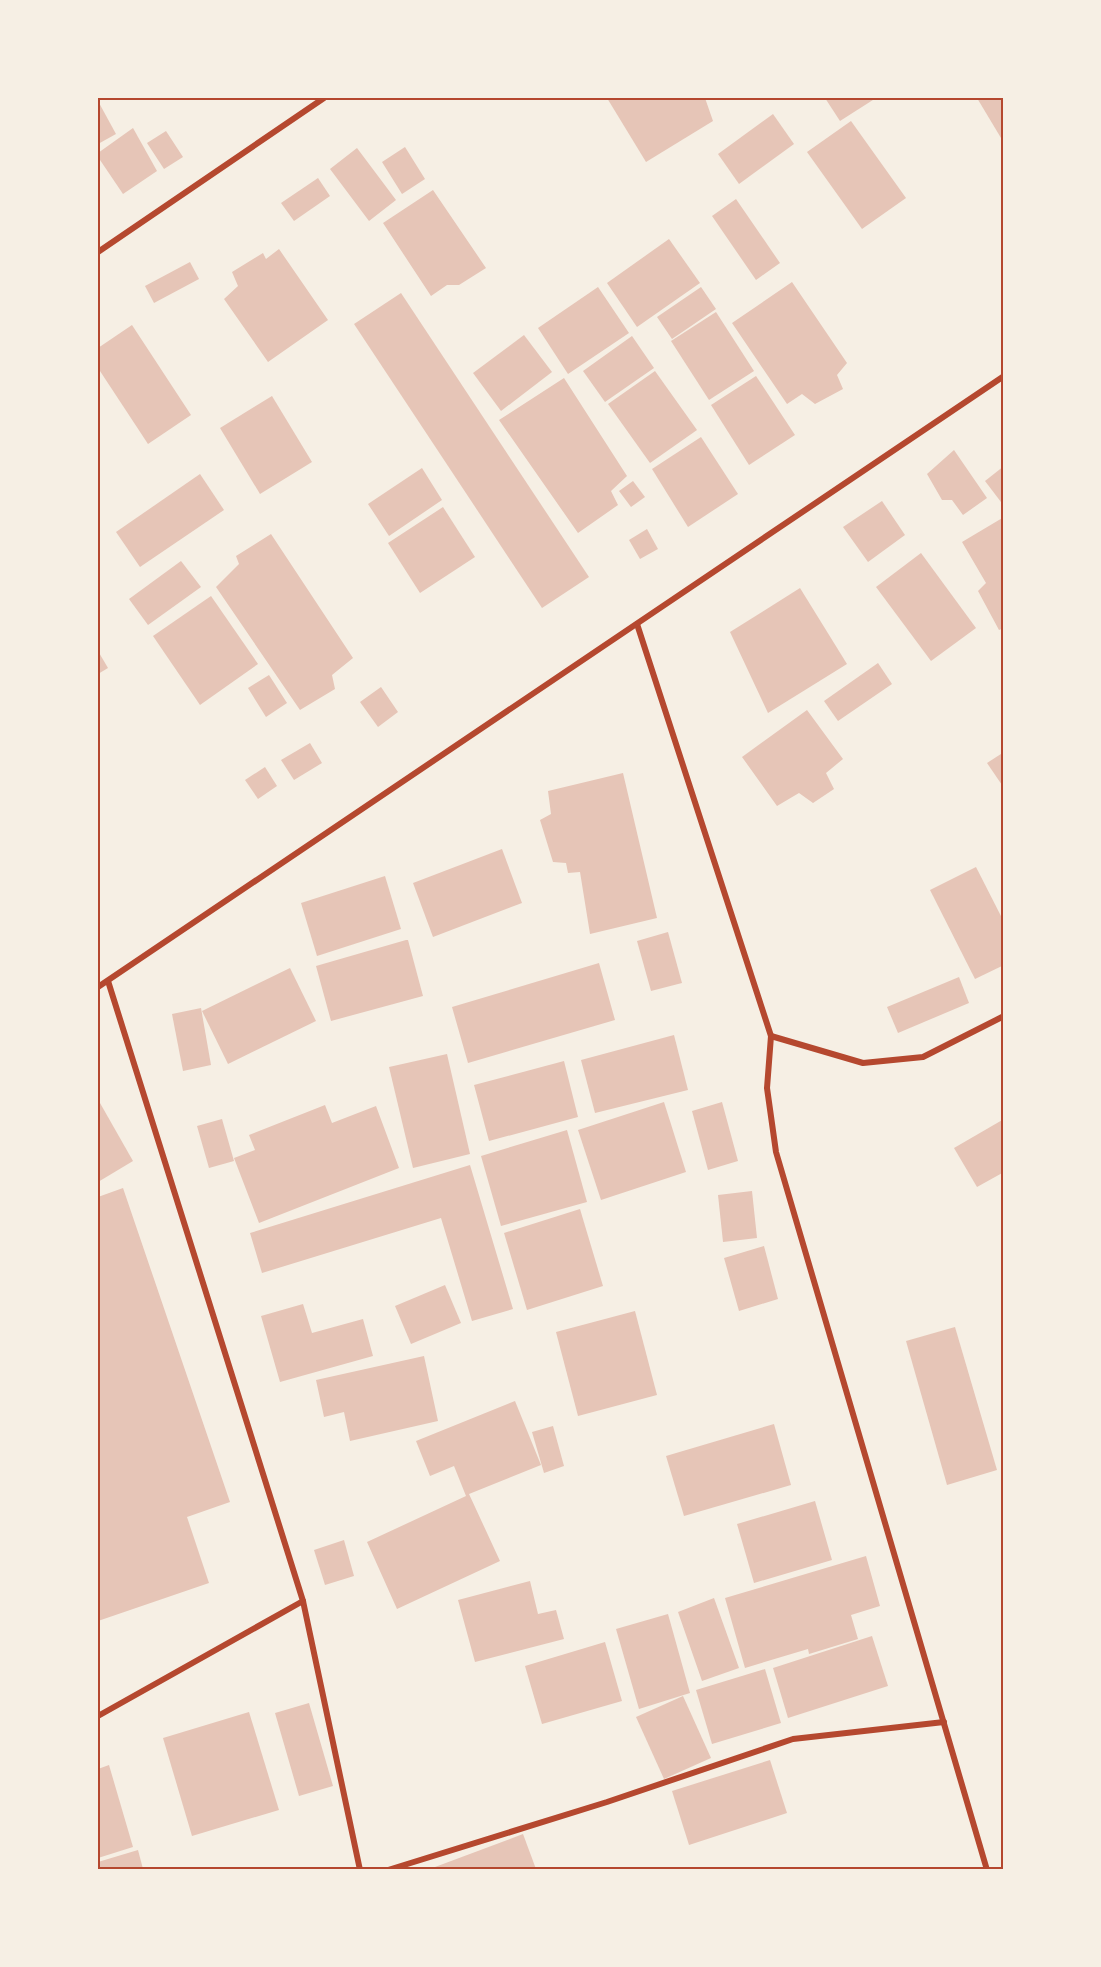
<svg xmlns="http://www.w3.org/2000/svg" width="1101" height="1967" font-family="'Golos Text',sans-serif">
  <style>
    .building { fill: #e6c5b7 }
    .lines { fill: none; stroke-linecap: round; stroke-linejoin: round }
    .minor { stroke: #b5482f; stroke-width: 6 }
    .neatline { fill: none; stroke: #b5482f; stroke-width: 2 }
  </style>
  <rect width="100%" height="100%" fill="#f6efe4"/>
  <g class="building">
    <polygon points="607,98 705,98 713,121 646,162"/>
    <polygon points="825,98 876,98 840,121"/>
    <polygon points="977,98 1004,98 1004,143"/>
    <polygon points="98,101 116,134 98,144"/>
    <polygon points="773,114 794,144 739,184 718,154"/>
    <polygon points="851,121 906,198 862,229 807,152"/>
    <polygon points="133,128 157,171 123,194 98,157 98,153"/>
    <polygon points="166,131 183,157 164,169 147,143"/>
    <polygon points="405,147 425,179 402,194 382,162"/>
    <polygon points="357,148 396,200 369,221 330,169"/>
    <polygon points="318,178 330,196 294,221 281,203"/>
    <polygon points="433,190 486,268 459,285 447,285 431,296 383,223"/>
    <polygon points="736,199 780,263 756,280 712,216"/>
    <polygon points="669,239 700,283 637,327 607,283"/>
    <polygon points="279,249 328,320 268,362 224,299 238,286 232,272 263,253 266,259"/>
    <polygon points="190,262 199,279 154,303 145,286"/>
    <polygon points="792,282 847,363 837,375 843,389 815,404 802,394 787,404 732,323"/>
    <polygon points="598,287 629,333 568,374 538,328"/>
    <polygon points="701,287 716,309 672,339 657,317"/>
    <polygon points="401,293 589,577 542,608 354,324"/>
    <polygon points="716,312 754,371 709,400 671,341"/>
    <polygon points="132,325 191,415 148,444 98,368 98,348"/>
    <polygon points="524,335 552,372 501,411 473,373"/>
    <polygon points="632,336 654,368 605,402 583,371"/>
    <polygon points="655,371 697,430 650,463 608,404"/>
    <polygon points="756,376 795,435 749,465 711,405"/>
    <polygon points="564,378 627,476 611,491 618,505 578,533 499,420"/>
    <polygon points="272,396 312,462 260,494 220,428"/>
    <polygon points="701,437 738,494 688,527 652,469"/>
    <polygon points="954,450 987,498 963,515 952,500 942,500 927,474"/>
    <polygon points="1004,466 1004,506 985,481"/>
    <polygon points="422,468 442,500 389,536 368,504"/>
    <polygon points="200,474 224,510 140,567 116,532"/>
    <polygon points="633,481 645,497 631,507 619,491"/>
    <polygon points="882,501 905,535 868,562 843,527"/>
    <polygon points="443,507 475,557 420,593 388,543"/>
    <polygon points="1004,517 1004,628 999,630 978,591 986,583 962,542"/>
    <polygon points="647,529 658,549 640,559 629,540"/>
    <polygon points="271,534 353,658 332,675 335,689 300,710 216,587 239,564 236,556"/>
    <polygon points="921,553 976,628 931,661 876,587"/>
    <polygon points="181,561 201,587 148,625 129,599"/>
    <polygon points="800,588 847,664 768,713 730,632"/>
    <polygon points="211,596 258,664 200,705 153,636"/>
    <polygon points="98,651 108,668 98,674"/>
    <polygon points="878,663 892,684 838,721 824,701"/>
    <polygon points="269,675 287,703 266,717 248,688"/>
    <polygon points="381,687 398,712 378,727 360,702"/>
    <polygon points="807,710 843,759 826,773 834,789 813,803 799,793 777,806 742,757"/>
    <polygon points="310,743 322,763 294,780 281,760"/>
    <polygon points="1004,752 1004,788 987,763"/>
    <polygon points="265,767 277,786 258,799 245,780"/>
    <polygon points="623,773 657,918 590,934 580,872 568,873 566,863 553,862 540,820 551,814 548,791"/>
    <polygon points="502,849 522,903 433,937 413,883"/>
    <polygon points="976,867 1004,922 1004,965 975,979 930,890"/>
    <polygon points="385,876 401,929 317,956 301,903"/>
    <polygon points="668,932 682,983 651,991 637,941"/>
    <polygon points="406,940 408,940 423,996 331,1021 316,966"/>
    <polygon points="599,963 615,1020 468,1063 452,1007"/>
    <polygon points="290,968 316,1021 228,1064 202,1011"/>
    <polygon points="959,977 969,1003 898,1033 887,1007"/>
    <polygon points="201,1008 211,1065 183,1071 172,1014"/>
    <polygon points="674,1035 688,1090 595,1113 581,1060"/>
    <polygon points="447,1054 470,1154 413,1168 389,1067"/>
    <polygon points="564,1061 578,1117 489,1141 474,1085"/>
    <polygon points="664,1102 686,1172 601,1200 578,1130"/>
    <polygon points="722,1102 738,1161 708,1170 692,1111"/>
    <polygon points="100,1103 133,1161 98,1182 98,1104"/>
    <polygon points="325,1105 332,1123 376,1106 399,1168 259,1223 234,1158 255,1150 249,1135"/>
    <polygon points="222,1119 234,1161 209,1168 197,1126"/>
    <polygon points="1004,1119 1004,1172 977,1187 954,1148"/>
    <polygon points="567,1130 587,1202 501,1226 481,1156"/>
    <polygon points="470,1165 513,1309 472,1321 441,1218 262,1273 250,1233"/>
    <polygon points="123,1188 230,1502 187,1517 209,1583 98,1621 98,1197"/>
    <polygon points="752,1191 757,1238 723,1242 718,1195"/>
    <polygon points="580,1209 603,1286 527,1310 504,1233"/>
    <polygon points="764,1246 778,1299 739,1311 724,1258"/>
    <polygon points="445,1285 461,1323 411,1344 395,1306"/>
    <polygon points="303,1304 312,1333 363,1319 373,1356 280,1382 261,1316"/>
    <polygon points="635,1311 657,1395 578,1416 556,1332"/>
    <polygon points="955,1327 997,1470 947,1485 906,1341"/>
    <polygon points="424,1356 438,1421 350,1441 344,1412 324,1417 316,1380"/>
    <polygon points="515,1401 541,1465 469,1494 500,1561 397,1609 367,1542 466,1496 454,1466 430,1476 416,1441"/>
    <polygon points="774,1424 791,1485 684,1516 666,1456"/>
    <polygon points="553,1426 564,1466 544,1473 532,1432"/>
    <polygon points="815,1501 832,1560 754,1583 737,1524"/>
    <polygon points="344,1540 354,1576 325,1585 314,1550"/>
    <polygon points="866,1556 880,1606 851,1615 858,1639 809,1654 808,1649 745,1668 725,1598"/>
    <polygon points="530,1581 538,1614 556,1610 564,1639 475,1662 458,1600"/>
    <polygon points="714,1598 739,1668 702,1681 678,1612"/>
    <polygon points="668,1614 690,1693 639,1709 616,1629"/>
    <polygon points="872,1636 888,1686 788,1718 773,1668"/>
    <polygon points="605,1642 622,1701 542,1724 525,1666"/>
    <polygon points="765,1669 781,1723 712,1744 696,1690"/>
    <polygon points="683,1696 711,1758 664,1779 636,1717"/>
    <polygon points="309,1703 333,1786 299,1796 275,1713"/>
    <polygon points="249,1712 279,1810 192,1836 163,1738"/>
    <polygon points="770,1760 787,1813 689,1845 672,1791"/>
    <polygon points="109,1765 133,1847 98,1858 98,1769"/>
    <polygon points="523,1834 536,1869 436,1869 435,1867"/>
    <polygon points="138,1850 143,1869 98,1869 98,1862"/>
  </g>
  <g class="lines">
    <g class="minor">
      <polyline points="98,252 324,98"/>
      <polyline points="637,624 771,1036 767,1088 776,1152 987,1870"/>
      <polyline points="108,981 303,1601 360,1870"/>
      <polyline points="98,987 1004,376"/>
      <polyline points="771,1036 863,1063 923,1057 1004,1016"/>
      <polyline points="98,1716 303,1601"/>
      <polyline points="388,1870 607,1802 793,1739 944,1722"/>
    </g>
  </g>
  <rect width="1101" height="1967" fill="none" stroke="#f6efe4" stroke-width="198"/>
  <rect x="99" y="99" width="903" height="1769" class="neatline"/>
</svg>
